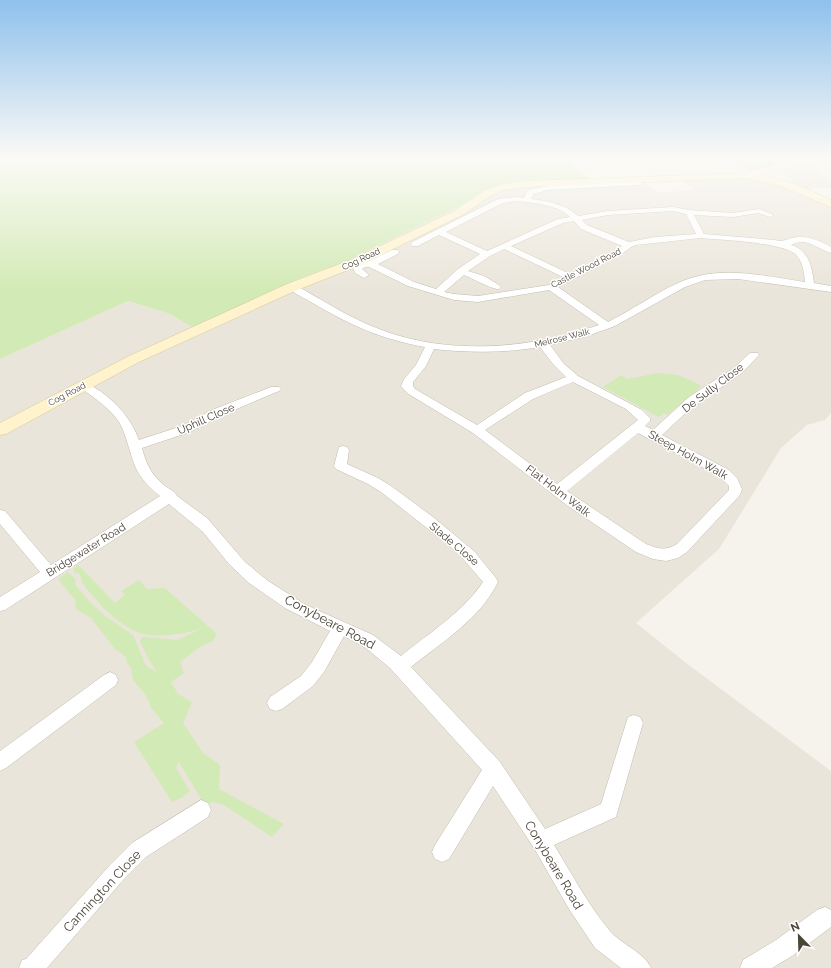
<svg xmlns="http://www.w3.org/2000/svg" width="831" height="968" font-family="Raleway,sans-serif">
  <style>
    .residential { fill: #eae5da }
    .green { fill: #d2eab5 }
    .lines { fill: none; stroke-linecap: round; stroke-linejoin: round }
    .street-casing { stroke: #c2bbae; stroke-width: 1 }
    .secondary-casing { stroke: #d6c79b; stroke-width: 1 }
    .street { fill: #fff; fill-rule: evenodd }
    .secondary { fill: #fff3cd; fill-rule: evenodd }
    .labels { text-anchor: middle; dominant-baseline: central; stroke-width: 3; stroke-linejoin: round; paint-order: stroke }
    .far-street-label { font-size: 9px; fill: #4b4439; stroke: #fff }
    .street-label { font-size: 11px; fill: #4b4439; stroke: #fff }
    .near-street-label { font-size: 13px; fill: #4b4439; stroke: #fff }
  </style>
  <rect width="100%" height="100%" fill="#f6f3ec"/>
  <g class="residential">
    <polygon points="809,164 831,181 831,188 805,189 794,183 779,168"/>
    <polygon points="752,178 769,180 831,205 831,413 825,420 807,425 781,448 719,549 636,623 690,666 831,771 831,968 0,968 0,359 128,301 170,314 193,327 298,279 345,262 461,205 484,190 501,185 522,181 640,179 659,193 693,190 681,179"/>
  </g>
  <g class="green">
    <polygon points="0,157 572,157 574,165 591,181 522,181 484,190 461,205 345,262 298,279 192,327 170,314 128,301 0,359"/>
    <polygon points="728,157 769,157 772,163 771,166 752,172"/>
    <polygon points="659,373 678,375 700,385 699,386 701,387 667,415 664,413 659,417 603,387 621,375 627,379"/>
    <path d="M78 565 115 603 125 595 121 591 139 580 147 589 165 588 217 634 213 641 201 646 180 662 184 673 171 682 178 694 192 702 183 723 203 753 220 765 219 789 284 824 272 837 224 805 214 802 204 804 179 762 176 768 190 791 183 797 172 802 134 742 164 723 152 709 145 694 133 680 131 668 126 661V657L115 649 91 618 75 608 76 601 58 579 68 572 75 579 76 586 91 603 105 616 133 635 146 666 157 672 149 660 140 641 141 638 146 637 177 640 201 629C184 634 154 639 137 632 121 625 105 611 94 597 88 590 81 584 80 574L74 572V568Z"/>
  </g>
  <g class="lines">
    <g class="street-casing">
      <g id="street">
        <path d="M638 181 642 183 641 185 547 190 534 194 531 199C547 201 566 204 578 216L608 211 673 207 689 210 733 213 759 209 774 215 770 217 758 213 733 217 694 215 704 234 775 240C784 243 787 238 797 237 808 236 821 241 831 247V253C818 249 805 236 791 245 809 250 812 267 814 283L831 286V292L738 279 705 280 685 287 615 326 587 336 550 345 564 364 578 376 642 410 650 418V421L645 426 653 430 689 397 734 368 750 353H758L759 355 742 373 691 408 662 435 729 470 737 478 742 489 740 495 687 552 678 558 666 561 653 559 636 552 568 506 473 433 407 393 401 386 404 379 416 365 425 347C380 339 350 325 311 302 303 297 293 293 287 287L292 284 295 285C323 300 349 318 379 329 448 356 530 349 599 325L549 290 478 302 454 300 408 286 369 267H365L362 269 369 275 364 278 355 273 353 268 360 262 369 261 392 250H398L399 252 398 254 378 264 414 282 436 289 458 269 480 254 439 235 418 246H412L411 244 412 242 498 199 517 197 524 198 528 190 547 186ZM517 201C533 203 559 205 570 217L558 219 487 251 446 232 503 203ZM673 211 686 214 696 234 655 237 629 242 587 225 582 220 608 215ZM574 221 581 229 622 246 616 250 570 274 511 246 563 223ZM701 238C720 240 787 242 797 256 803 263 804 272 805 282 763 276 718 264 678 283 654 294 632 310 608 322L558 287 622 254 631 247 636 245ZM504 249 563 277 549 285 478 296 454 294 444 292 464 275C471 278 494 290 499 289L501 287 499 285 484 276 468 271 490 256ZM540 347 553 364 566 377 525 393 477 425 415 389 413 386V382L426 366 434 349C470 353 505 353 540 347ZM573 382 626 409 638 420 557 484 485 430 533 399ZM638 433 719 476 729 486V490L677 544C666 551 658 549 646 544L567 491Z"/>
        <path d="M83 382C89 383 94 388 100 391 118 404 131 419 139 440L182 426 212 410 271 387H279L281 389 279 391 220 416 190 432 142 448C147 466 151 474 165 486 169 489 175 491 177 496L207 518 245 562 268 581 306 605 373 635 401 656C429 633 462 613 483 582L464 560 451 547 381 492 368 484 336 469 334 466 339 447 343 446 347 447 349 450 347 464 378 478 391 486 433 517 474 551 496 578 498 582C480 619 442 642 411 667L500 762 545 829 601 804 628 717 634 715 640 717 643 723 616 817 554 845C572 874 588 905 610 931 622 945 644 952 651 968H621L595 948 569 909 534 848 493 786 449 859 442 862 435 859 432 852 435 845 482 770 390 668 366 648 344 636 324 672 313 686 282 709 276 711 270 709 267 703 270 697 301 676 312 662 330 631 285 608 249 583 229 564 203 532 169 504 5 610 0 611V597L40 572 0 524V510L5 511 51 565 160 496C150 488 140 478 135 466 129 451 127 436 119 422 109 407 93 397 79 387L77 385 79 383Z"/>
        <polygon points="110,672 116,675 118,680 116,685 6,768 0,771 0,751 104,675"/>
        <polygon points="201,800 208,803 211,810 208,817 146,857 124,879 47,968 19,968 22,960 26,959 110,865 132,843"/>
        <polygon points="825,907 831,910 831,927 792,956 772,968 740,968 743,960 776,940 817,910"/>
      </g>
    </g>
    <g class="secondary-casing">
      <path id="secondary" d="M777 164 782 167 780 169 759 175C784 178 808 189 831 200V207L780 186 749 179 748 178 526 187 504 190 492 195 462 215 361 265 297 290 139 362 6 434 0 435V423L129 356 287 284 353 259 454 211 484 191 502 184 526 181 743 173Z"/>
    </g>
    <use href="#street" class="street"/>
    <use href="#secondary" class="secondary"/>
  </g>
  <linearGradient id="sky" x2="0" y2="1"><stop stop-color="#8fc1ec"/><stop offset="0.54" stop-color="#fbfaf6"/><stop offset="1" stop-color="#fbfaf6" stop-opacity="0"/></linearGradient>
  <rect width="831" height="292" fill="url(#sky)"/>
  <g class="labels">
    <g class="far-street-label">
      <text transform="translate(361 259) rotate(-25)">Cog Road</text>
      <text transform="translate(586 268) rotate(-27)">Castle Wood Road</text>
      <text transform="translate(562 338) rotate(-14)">Melrose Walk</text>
      <text transform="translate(67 394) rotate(-28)">Cog Road</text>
    </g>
    <g class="street-label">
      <text transform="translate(713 388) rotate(-37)">De Sully Close</text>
      <text transform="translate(206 419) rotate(-24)">Uphill Close</text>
      <text transform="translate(688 455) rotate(29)">Steep Holm Walk</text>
      <text transform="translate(558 491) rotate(37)">Flat Holm Walk</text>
      <text transform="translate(454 544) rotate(40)">Slade Close</text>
      <text transform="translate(86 550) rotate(-32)">Bridgewater Road</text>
    </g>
    <g class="near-street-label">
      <text transform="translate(330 622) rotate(28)">Conybeare Road</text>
      <text transform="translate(554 865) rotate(59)">Conybeare Road</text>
      <text transform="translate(102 891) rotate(-47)">Cannington Close</text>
    </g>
  </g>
  <g transform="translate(799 936) rotate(337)" stroke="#ffffff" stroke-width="3" paint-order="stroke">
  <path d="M0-3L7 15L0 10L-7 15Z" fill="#4b4439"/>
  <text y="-6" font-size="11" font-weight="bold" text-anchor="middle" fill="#4b4439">N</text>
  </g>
</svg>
